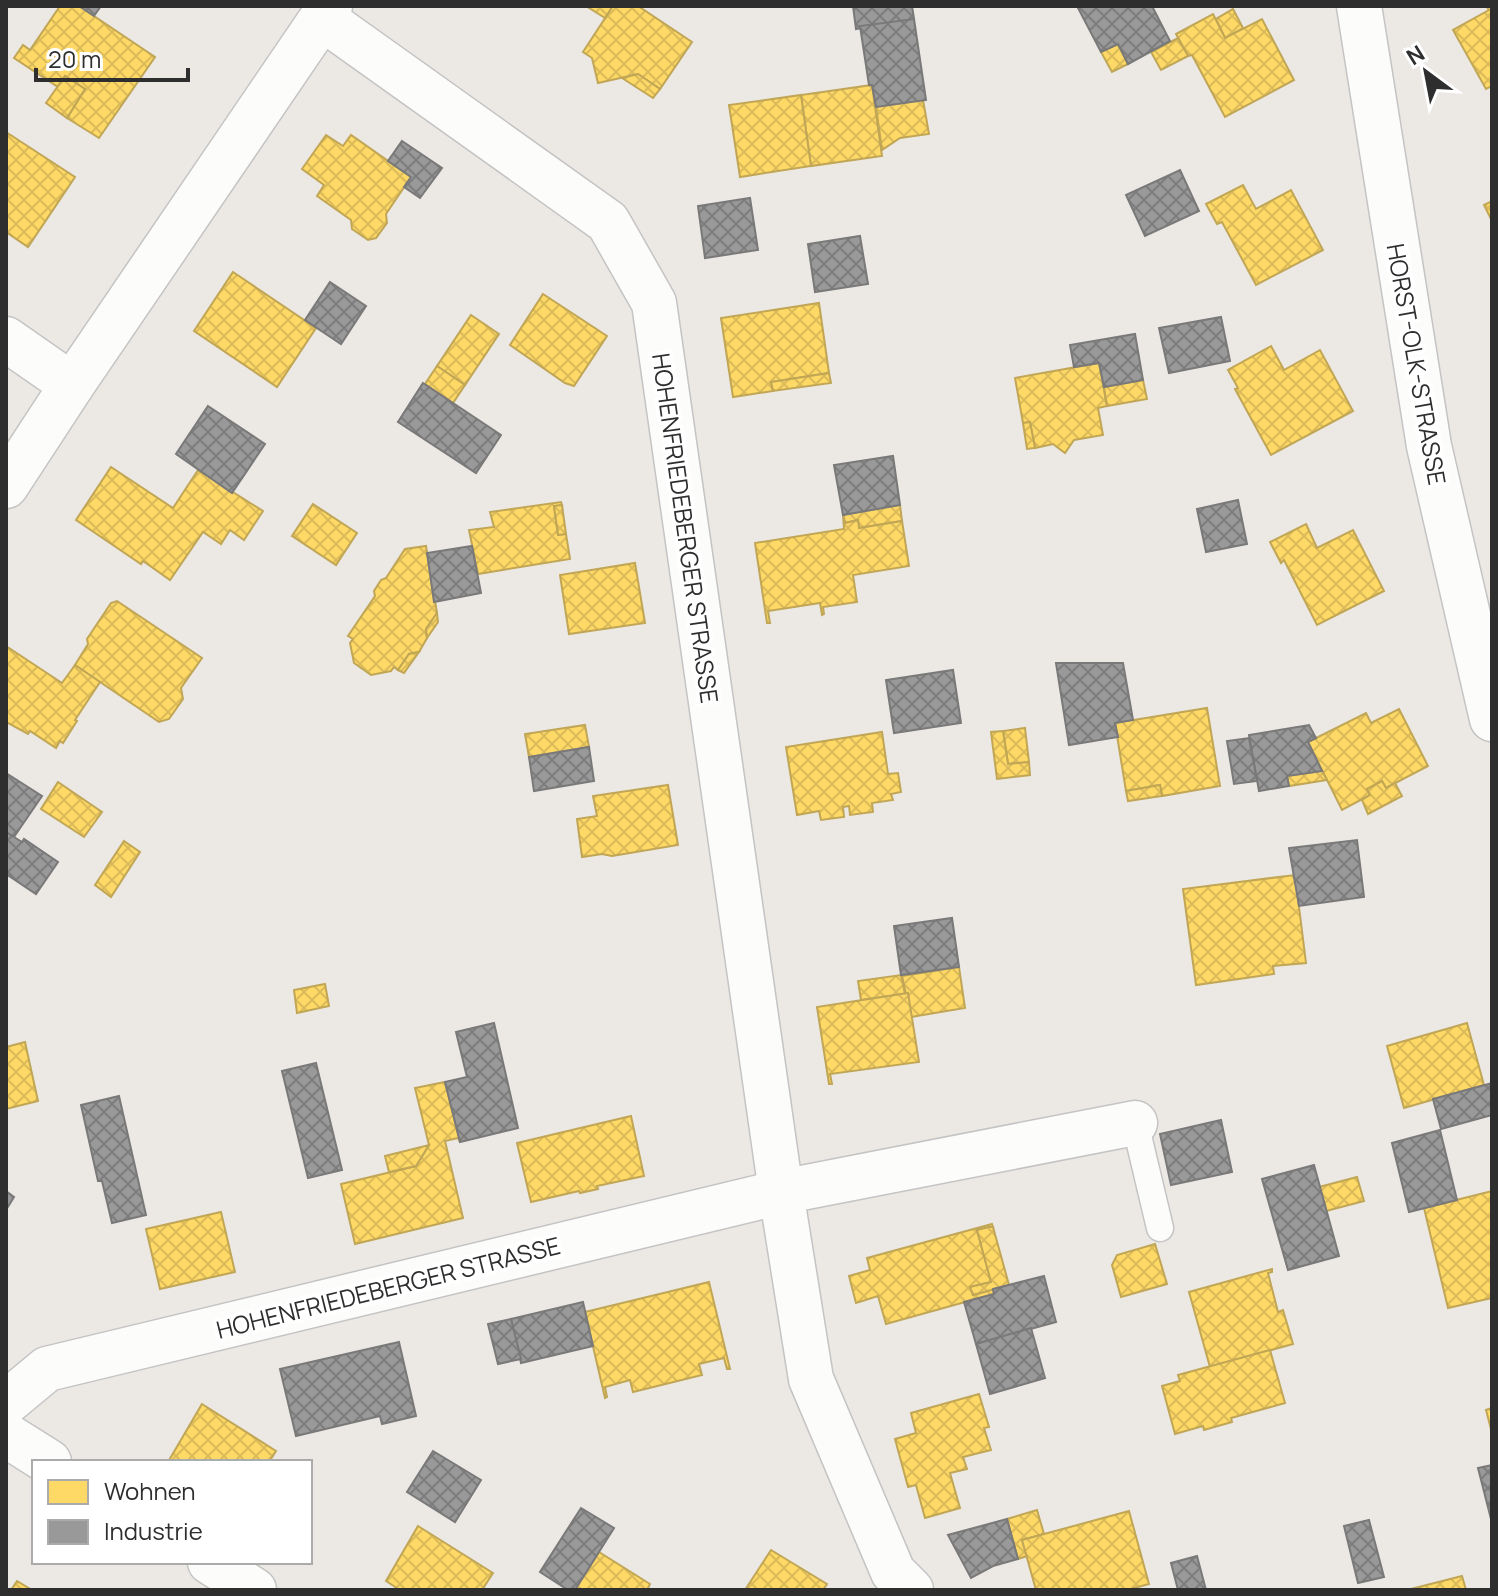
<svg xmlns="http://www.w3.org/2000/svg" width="1498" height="1596" font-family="Manrope,sans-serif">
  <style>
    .homes { fill: url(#homes-cross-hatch); stroke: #c0a655; stroke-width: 2 }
    .industry { fill: url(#industry-cross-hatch); stroke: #797979; stroke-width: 2 }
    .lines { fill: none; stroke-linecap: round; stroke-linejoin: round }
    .lane-casing { stroke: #c5c4c5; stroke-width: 29 }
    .street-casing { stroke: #c5c4c5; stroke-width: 47 }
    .lane { stroke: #fcfcfb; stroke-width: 26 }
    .street { stroke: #fcfcfb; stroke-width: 44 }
    .labels { text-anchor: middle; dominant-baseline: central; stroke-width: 8; stroke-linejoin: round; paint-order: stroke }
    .street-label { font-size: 24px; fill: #2e2e2e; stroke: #fff }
  </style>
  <defs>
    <pattern id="homes-cross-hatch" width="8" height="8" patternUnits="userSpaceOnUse" patternTransform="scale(2)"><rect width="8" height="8" fill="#ffd966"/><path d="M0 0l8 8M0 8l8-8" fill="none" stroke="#dbbb59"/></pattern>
    <pattern id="industry-cross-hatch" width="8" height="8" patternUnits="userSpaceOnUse" patternTransform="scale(2)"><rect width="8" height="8" fill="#999"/><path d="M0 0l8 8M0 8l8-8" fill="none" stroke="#7d7d7d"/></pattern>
  </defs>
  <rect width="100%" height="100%" fill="#ece8e4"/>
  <g class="homes">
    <polygon points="60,6 79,6 155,57 99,138 67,118 85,89 65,76 58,87 14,58 23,45 30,50"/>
    <polygon points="586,6 613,6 605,18"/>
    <polygon points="613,6 638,6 692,42 660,89 638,74 598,83 592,58 583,52"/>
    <polygon points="1486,6 1492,6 1492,86 1486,89 1453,30 1489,10"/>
    <polygon points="1233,9 1243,28 1225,38 1216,19"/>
    <polygon points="1213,14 1225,38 1262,19 1294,80 1225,117 1192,55 1188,56 1176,34"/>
    <polygon points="1178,38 1188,56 1161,70 1151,52"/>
    <polygon points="1118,44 1128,64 1112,72 1101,52"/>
    <polygon points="638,74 660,89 653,98 622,78"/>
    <polygon points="65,76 85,89 67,118 46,103"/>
    <polygon points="872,85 882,156 811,166 801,95"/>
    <polygon points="801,95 811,166 740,177 729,105"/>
    <polygon points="923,100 929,134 900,138 882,150 876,107"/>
    <polygon points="6,132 75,177 28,247 6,232"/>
    <polygon points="326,135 343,146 351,135 411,177 386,214 387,223 376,238 368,240 352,229 351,220 317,196 324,185 302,169"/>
    <polygon points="1243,185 1256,209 1291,190 1323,250 1256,285 1222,222 1217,224 1206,204"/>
    <polygon points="1492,201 1492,221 1484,205"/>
    <polygon points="233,272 316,328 277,387 194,331"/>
    <polygon points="543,294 607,336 574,386 565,383 510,345"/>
    <polygon points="819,303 829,373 771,382 773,391 733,397 721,318"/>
    <polygon points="471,315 499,334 465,385 437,366"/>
    <polygon points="1271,346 1284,370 1320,350 1353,411 1271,455 1235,389 1238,388 1228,370"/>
    <polygon points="1099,363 1107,406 1098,408 1103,435 1074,440 1065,453 1053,444 1035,448 1030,422 1023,423 1015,378"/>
    <polygon points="437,366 465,385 453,403 425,384"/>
    <polygon points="829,373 831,383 773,391 771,382"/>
    <polygon points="1143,380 1147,399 1107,406 1104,387"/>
    <polygon points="1030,422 1035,448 1027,449 1023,423"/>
    <polygon points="111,467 173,508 198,470 263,511 244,540 230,530 221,544 203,532 170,580 143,561 141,564 76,520"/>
    <polygon points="561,502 562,505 554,506 558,535 566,534 570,559 478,574 469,530 494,527 490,512"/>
    <polygon points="313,504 357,533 336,565 292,536"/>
    <polygon points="562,505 566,534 558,535 554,506"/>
    <polygon points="900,505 902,521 859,528 858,520 845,523 843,514"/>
    <polygon points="843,515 845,523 858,520 859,528 902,521 909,566 853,575 857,602 823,607 824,614 822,615 820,603 768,611 770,623 767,623 755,543 844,529"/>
    <polygon points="1306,524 1317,548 1353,530 1384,591 1317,625 1284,560 1281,563 1270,542"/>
    <polygon points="426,546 437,613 426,629 427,638 419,652 409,654 398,670 394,667 391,671 371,675 354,663 350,643 353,639 348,636 375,596 374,591 381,580 386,578 405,549"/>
    <polygon points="635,563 645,623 569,634 560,575"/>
    <polygon points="117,601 202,658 181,688 183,699 169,719 159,722 75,665 88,644 87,639 111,603"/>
    <polygon points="437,613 438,622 427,638 426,629"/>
    <polygon points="6,646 62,683 75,665 100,682 75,720 77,721 63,743 60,741 56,748 30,731 28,734 6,722"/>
    <polygon points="419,652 404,673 398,670 409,654"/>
    <polygon points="1207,708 1220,786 1162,796 1160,785 1126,791 1115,723"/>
    <polygon points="1399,709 1428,766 1386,788 1382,781 1367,789 1370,795 1342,810 1308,742 1366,713 1371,723"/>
    <polygon points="585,725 589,747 529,757 525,734"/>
    <polygon points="1025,728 1029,762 1008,764 1003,731"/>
    <polygon points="1003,731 1008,764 1029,762 1030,775 997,779 991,732"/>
    <polygon points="882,732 888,774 898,773 901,792 891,794 893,800 872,803 873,812 850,815 849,806 843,807 844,817 821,820 819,811 797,815 786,747"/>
    <polygon points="1322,771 1327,780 1289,786 1287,776"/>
    <polygon points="1382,781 1386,788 1395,783 1402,796 1368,814 1362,800 1370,795 1367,789"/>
    <polygon points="58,782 102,812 84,837 41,809"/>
    <polygon points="668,785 678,845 612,856 602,854 582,857 577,819 597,816 593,796"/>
    <polygon points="1160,785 1162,796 1128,801 1126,791"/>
    <polygon points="124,841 140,852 111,897 95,885"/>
    <polygon points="1295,875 1306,963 1273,966 1274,974 1196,985 1183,889"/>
    <polygon points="959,967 965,1008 911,1017 902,976"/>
    <polygon points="901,975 905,994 861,1000 858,981"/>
    <polygon points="325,984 329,1006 297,1013 294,990"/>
    <polygon points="908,993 919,1062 830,1074 832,1084 829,1084 817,1007"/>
    <polygon points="1467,1023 1484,1085 1404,1108 1387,1046"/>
    <polygon points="25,1042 38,1101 6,1109 6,1047"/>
    <polygon points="445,1082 460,1142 458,1138 445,1141 463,1218 355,1244 341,1184 416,1166 429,1145 415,1088"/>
    <polygon points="631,1116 644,1176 597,1186 598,1189 580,1193 579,1191 531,1202 517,1143"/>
    <polygon points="429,1145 416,1166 389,1172 385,1156"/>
    <polygon points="1357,1177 1364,1201 1326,1211 1319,1187"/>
    <polygon points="1492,1191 1492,1298 1448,1308 1424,1208"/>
    <polygon points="221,1212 235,1272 160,1289 146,1229"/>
    <polygon points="992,1224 993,1227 977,1230 991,1282 970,1287 973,1295 993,1289 994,1294 886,1324 878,1296 856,1303 849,1276 870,1270 867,1258"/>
    <polygon points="989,1227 993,1227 1009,1285 973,1295 970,1287 991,1282 977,1230"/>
    <polygon points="1155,1244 1167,1284 1121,1297 1112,1265 1117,1255"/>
    <polygon points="1272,1269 1272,1272 1268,1273 1278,1312 1283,1310 1293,1344 1210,1367 1189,1292"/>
    <polygon points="709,1282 730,1369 727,1369 724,1358 699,1364 702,1375 633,1392 630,1380 605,1387 607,1397 605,1398 585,1312"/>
    <polygon points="1270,1350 1285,1403 1231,1418 1232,1422 1204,1430 1203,1426 1175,1434 1162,1386 1180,1381 1178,1375"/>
    <polygon points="979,1394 989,1427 984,1428 991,1450 963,1457 967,1469 950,1473 960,1508 925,1518 916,1485 908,1487 895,1439 916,1433 911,1413"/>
    <polygon points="202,1404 276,1451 269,1462 168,1462"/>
    <polygon points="1492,1408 1492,1433 1486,1410"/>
    <polygon points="1037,1510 1044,1534 1022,1540 1027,1556 1018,1559 1007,1519"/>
    <polygon points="1129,1511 1149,1584 1127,1590 1036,1590 1022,1540"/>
    <polygon points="418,1526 493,1573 482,1590 400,1590 386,1581"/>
    <polygon points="771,1550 827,1584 823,1590 745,1590"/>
    <polygon points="599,1552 650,1584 647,1590 575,1590"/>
    <polygon points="1462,1576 1466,1590 1407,1590"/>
    <polygon points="17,1581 32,1590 11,1590"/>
  </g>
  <g class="industry">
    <polygon points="79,6 101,6 94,16"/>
    <polygon points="853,6 912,6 914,19 856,29"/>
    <polygon points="1077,6 1152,6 1170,41 1128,64 1118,44 1101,52"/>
    <polygon points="914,19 926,100 876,107 872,85 869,85 860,26"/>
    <polygon points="402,141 442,168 420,198 404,187 411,177 388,161"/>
    <polygon points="1180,170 1199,211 1145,236 1126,195"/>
    <polygon points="750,198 758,250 705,258 698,206"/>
    <polygon points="860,236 868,284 815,292 808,244"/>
    <polygon points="330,282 366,306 341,344 305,320"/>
    <polygon points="1221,317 1230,361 1169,373 1159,328"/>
    <polygon points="1135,334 1143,380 1104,387 1099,363 1074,367 1070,345"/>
    <polygon points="423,383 501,435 476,473 398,422"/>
    <polygon points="208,406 265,444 232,493 176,454"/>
    <polygon points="893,456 900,505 843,515 834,465"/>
    <polygon points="1238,500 1247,544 1206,552 1197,509"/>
    <polygon points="472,546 481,593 434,602 427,553"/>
    <polygon points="1056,663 1123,663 1133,720 1115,723 1118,737 1069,745"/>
    <polygon points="953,670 961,723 894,733 886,680"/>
    <polygon points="1309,725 1316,738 1308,742 1322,771 1287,776 1289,786 1259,791 1249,735"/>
    <polygon points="1249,738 1257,781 1234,784 1227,741"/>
    <polygon points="589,747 594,781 534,791 529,757"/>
    <polygon points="6,773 42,796 14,837 6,832"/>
    <polygon points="6,832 22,842 24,839 58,862 36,894 6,874"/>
    <polygon points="1357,840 1364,897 1299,906 1289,848"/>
    <polygon points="952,918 959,967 901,975 894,926"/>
    <polygon points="494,1023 518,1128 460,1142 445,1082 467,1077 456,1032"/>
    <polygon points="316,1063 342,1170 308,1178 282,1071"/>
    <polygon points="1492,1083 1492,1115 1441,1129 1433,1099"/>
    <polygon points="119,1096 146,1215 112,1223 102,1181 98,1181 81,1105"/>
    <polygon points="1221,1120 1232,1172 1171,1185 1160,1134"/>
    <polygon points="1440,1130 1457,1200 1409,1212 1392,1143"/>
    <polygon points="1314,1165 1339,1256 1288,1270 1262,1179"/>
    <polygon points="6,1191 14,1197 6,1210"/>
    <polygon points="1044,1276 1056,1322 976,1344 964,1302 994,1294 993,1289"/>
    <polygon points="583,1302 593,1346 521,1363 511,1319"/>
    <polygon points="511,1319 521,1359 498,1364 488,1324"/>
    <polygon points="1031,1328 1045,1378 990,1394 976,1344"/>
    <polygon points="399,1342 416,1416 382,1424 380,1416 296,1436 280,1369"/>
    <polygon points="433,1451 481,1480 455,1522 407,1492"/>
    <polygon points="1492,1465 1492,1523 1478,1468"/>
    <polygon points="581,1508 614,1528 575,1590 568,1590 540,1572"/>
    <polygon points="1007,1519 1018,1559 993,1566 971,1578 948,1535"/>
    <polygon points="1369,1520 1384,1577 1358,1583 1344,1526"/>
    <polygon points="1197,1556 1206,1590 1178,1590 1171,1563"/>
  </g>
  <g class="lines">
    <g class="lane-casing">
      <polyline id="lane" points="1135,1123 1160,1228"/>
    </g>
    <g class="street-casing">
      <g id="street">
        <polyline points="1359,6 1429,446 1492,719"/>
        <polyline points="322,18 608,222 654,303 781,1192 811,1379 893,1572 911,1590"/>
        <polyline points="6,339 72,385"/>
        <polyline points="6,486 72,385 330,6"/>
        <polyline points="6,1403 47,1369 781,1192 1135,1123"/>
        <polyline points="6,1435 49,1462"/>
        <polyline points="210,1562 254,1590"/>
      </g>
    </g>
    <use href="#lane" class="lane"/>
    <use href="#street" class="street"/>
  </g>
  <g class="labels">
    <g class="street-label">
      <text transform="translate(1417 364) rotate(80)">HORST-OLK-STRASSE</text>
      <text transform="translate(686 528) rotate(82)">HOHENFRIEDEBERGER STRASSE</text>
      <text transform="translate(388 1287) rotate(-14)">HOHENFRIEDEBERGER STRASSE</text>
    </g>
  </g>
  <rect width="1498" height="1596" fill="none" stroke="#2e2e2e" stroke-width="16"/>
  <rect x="32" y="1460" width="280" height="104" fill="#ffffff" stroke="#ababab" stroke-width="2"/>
  <rect x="48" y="1480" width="40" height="24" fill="#ffd966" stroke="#ababab" stroke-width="2"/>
  <text x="104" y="1500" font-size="24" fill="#2e2e2e">Wohnen</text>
  <rect x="48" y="1520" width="40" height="24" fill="#999999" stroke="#ababab" stroke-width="2"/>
  <text x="104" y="1540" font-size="24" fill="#2e2e2e">Industrie</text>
  <g transform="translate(1426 72) rotate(328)" stroke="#ffffff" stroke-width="6" paint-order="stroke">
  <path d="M0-6L14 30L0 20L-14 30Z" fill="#2e2e2e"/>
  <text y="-12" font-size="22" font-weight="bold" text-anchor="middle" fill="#2e2e2e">N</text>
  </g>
  <path d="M36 68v12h152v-12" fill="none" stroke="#2e2e2e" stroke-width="4"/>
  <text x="48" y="68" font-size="24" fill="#2e2e2e" stroke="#ffffff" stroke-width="6" paint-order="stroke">20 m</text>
</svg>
